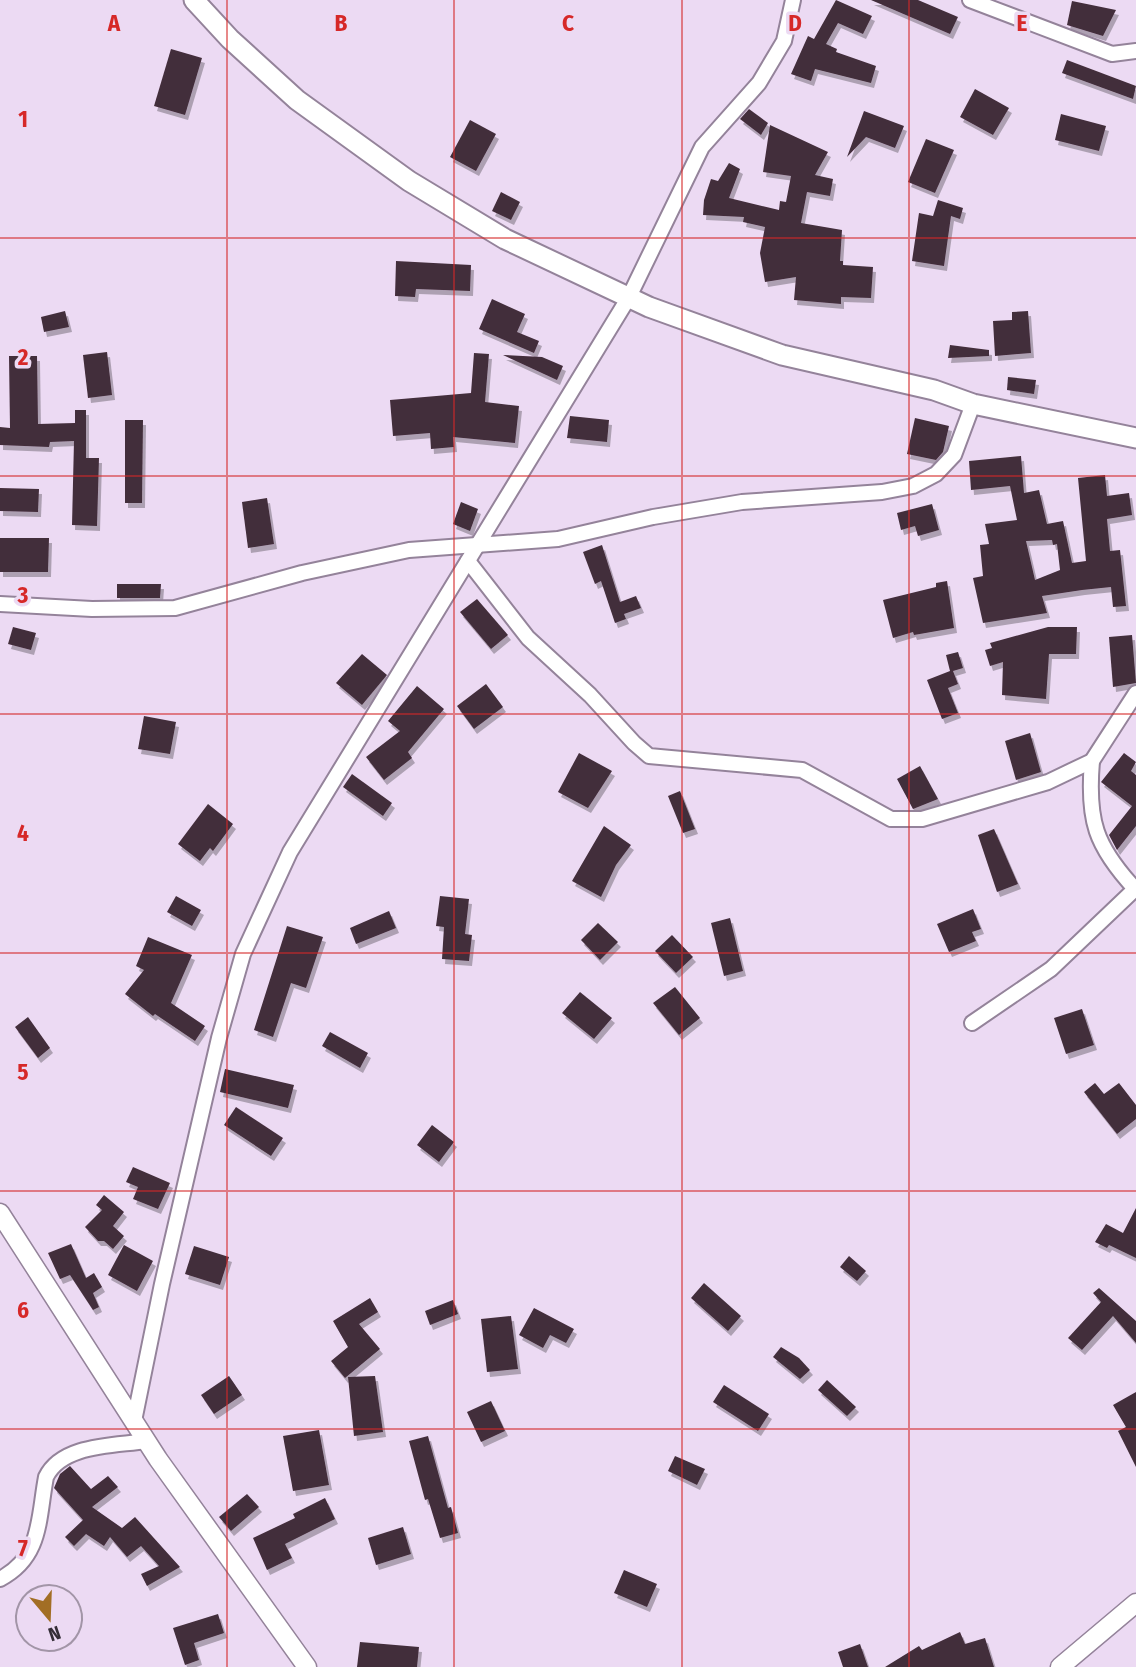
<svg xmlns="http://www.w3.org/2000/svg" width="1136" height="1667" font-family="'Fira Sans Condensed',sans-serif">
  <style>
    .building { fill: #432d3b; fill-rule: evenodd; filter: url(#shadow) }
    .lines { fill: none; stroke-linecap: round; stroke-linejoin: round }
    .minor-casing { stroke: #94839a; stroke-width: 18 }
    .tertiary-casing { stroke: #94839a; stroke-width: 21 }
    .secondary-casing { stroke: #94839a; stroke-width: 23 }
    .minor { stroke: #fff; stroke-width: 14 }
    .tertiary { stroke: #fff; stroke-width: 18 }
    .secondary { stroke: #fff; stroke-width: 19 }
    .grid { fill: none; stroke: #d62828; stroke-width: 2; stroke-opacity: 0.55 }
    .grid-label { font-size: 23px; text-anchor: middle; font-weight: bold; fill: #d62828; stroke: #ecdaf3; stroke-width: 7; stroke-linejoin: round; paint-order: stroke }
  </style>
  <defs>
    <filter id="shadow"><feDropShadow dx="3" dy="5" stdDeviation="0" flood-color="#0004"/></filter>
  </defs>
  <rect width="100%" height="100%" fill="#ecdaf3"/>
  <g class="building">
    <polygon points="836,0 872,16 863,34 838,23 826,44 837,49 836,52 876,66 871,83 815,69 811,81 791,74 808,36 814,39"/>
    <polygon points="871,0 918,0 958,17 950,34"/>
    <polygon points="1072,1 1116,10 1103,36 1067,25"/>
    <polygon points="171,49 202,58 185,115 154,106"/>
    <polygon points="1067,60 1136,86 1133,99 1062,73"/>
    <polygon points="975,89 1009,108 993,135 960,117"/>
    <polygon points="749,109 768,123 761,135 740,119"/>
    <polygon points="864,111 904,126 895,148 866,137 847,157"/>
    <polygon points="1061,114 1106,126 1099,151 1055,140"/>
    <polygon points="470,120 496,134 476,171 450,157"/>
    <polygon points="770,125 828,152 815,175 833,179 830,196 807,192 801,223 842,230 840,261 843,261 843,265 873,267 871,298 841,297 841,304 794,300 796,277 765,282 760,253 765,227 743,222 744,217 703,215 704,200 711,179 718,181 729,163 740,169 729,198 779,210 780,201 786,202 791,176 763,172"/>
    <polygon points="926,139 954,150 935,193 908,182"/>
    <polygon points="501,192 520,202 511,220 492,211"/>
    <polygon points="938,200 963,208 960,219 951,216 944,266 912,261 919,213 933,216"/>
    <polygon points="396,261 471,265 470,291 416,289 415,297 395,296"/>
    <polygon points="492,299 525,314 517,332 539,341 534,353 479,329"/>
    <polygon points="65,311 69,327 44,332 41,317"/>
    <polygon points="1028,311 1031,353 995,356 993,321 1012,320 1012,312"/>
    <polygon points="950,345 989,350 989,356 948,358"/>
    <polygon points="107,352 112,395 88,398 83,355"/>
    <polygon points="474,353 489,354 485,402 519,406 515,443 453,437 454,447 431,449 430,433 393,436 390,400 471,393"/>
    <polygon points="503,355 542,357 563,366 557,380"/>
    <polygon points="9,356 37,356 38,424 75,423 75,410 86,410 86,458 99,458 97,526 72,525 74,441 50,442 49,447 0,445 0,427 10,428"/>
    <polygon points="1008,377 1036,380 1034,394 1007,390"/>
    <polygon points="570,416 609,420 607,442 567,438"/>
    <polygon points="915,418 949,426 943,452 936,460 907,454"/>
    <polygon points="125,420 143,420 142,503 125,503"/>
    <path d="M1021 456 1024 493 1039 490 1047 524 1063 521 1072 563 1086 561 1078 478 1105 475 1107 496 1129 493 1132 515 1107 519 1110 551 1120 550 1126 606 1113 607 1111 587 1082 590 1042 596 1047 613 983 623 973 578 983 576 980 545 989 544 985 524 1017 520 1010 486 971 490 969 461ZM1052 540 1053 545 1057 544 1060 570 1035 580 1026 541Z"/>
    <polygon points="0,488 39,489 38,512 0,511"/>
    <polygon points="267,498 274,544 248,548 242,502"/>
    <polygon points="461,502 478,509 470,531 453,524"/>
    <polygon points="932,504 939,530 918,536 915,526 901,530 897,513"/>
    <polygon points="0,538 49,538 48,572 0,572"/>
    <polygon points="602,545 620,602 636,596 641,608 624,614 626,619 615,623 601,581 595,584 583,552"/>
    <polygon points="947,581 954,628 914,635 913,632 893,638 883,600 936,587 936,583"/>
    <polygon points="117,584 161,584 160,598 117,598"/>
    <polygon points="477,599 508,635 491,649 460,612"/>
    <polygon points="13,627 36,633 31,650 8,644"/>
    <polygon points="1048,627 1077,627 1076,654 1049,654 1046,699 1002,695 1003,662 990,666 985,650 992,648 990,643"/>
    <polygon points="1132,635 1136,683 1113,687 1109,637"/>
    <polygon points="958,652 963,668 953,671 958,684 948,688 958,713 942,719 927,680 950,671 946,655"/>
    <polygon points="362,654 387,675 362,705 336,683"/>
    <polygon points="486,684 503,707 474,729 457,706"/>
    <polygon points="417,686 444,709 408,752 412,758 384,780 366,757 400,731 388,721"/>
    <polygon points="144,716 176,722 170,754 138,749"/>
    <polygon points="1030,733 1041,772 1016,780 1005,741"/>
    <polygon points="579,753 612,771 588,808 558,792"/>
    <polygon points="1124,753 1136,762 1131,771 1136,775 1136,826 1117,850 1109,835 1132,806 1101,782"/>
    <polygon points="920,766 938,799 913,809 897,779"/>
    <polygon points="352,774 392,803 383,816 343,787"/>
    <polygon points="680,791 695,829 683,833 668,796"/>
    <polygon points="208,804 233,824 213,851 210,848 200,861 178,844"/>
    <polygon points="604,826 631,845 616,865 601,897 572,881"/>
    <polygon points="994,829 1018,884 997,892 978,835"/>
    <polygon points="176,896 201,910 192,926 167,912"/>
    <polygon points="440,896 469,899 465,934 472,935 469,961 442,959 444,927 436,926"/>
    <polygon points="973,909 981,929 972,932 976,941 949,952 937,924"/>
    <polygon points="389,911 396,928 356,944 350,928"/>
    <polygon points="730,918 743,971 724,976 711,923"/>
    <polygon points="598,923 618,942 600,960 581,940"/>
    <polygon points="287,926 323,937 306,988 291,983 273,1037 254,1030"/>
    <polygon points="672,935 693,957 676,973 655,951"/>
    <polygon points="148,937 192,955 171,1003 205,1026 195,1041 155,1014 153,1016 125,994 144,970 136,966"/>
    <polygon points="675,987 700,1018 679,1035 653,1003"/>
    <polygon points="580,992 612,1018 594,1039 562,1013"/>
    <polygon points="1082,1009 1094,1045 1066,1054 1054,1018"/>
    <polygon points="28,1017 50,1048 38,1058 15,1027"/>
    <polygon points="330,1032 368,1053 360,1068 322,1046"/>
    <polygon points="225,1069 294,1085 288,1108 220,1092"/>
    <polygon points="1095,1083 1104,1094 1119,1083 1136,1105 1136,1119 1117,1134 1084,1092"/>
    <polygon points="236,1107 283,1138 271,1156 224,1125"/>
    <polygon points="432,1125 454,1142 439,1162 417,1145"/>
    <polygon points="133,1167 170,1183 158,1209 133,1199 138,1187 126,1182"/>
    <polygon points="104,1195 124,1212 113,1226 124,1236 113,1249 104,1241 98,1241 85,1227 102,1210 96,1205"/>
    <polygon points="1136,1208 1136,1258 1109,1245 1107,1248 1095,1242 1106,1224 1123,1233"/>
    <polygon points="71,1244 86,1278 94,1273 102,1287 93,1293 99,1307 93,1310 70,1275 60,1279 48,1253"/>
    <polygon points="124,1245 153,1261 137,1291 108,1275"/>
    <polygon points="194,1246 229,1257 220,1285 185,1274"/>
    <polygon points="849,1256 866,1271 857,1281 840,1267"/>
    <polygon points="704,1283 741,1316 728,1331 691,1298"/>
    <polygon points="1099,1288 1136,1321 1136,1343 1113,1316 1082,1350 1068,1338 1101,1302 1093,1293"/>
    <polygon points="370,1298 378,1312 359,1324 380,1349 345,1378 331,1361 348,1347 333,1321"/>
    <polygon points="453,1300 458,1314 430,1325 425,1311"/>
    <polygon points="534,1308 574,1329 566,1343 550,1335 543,1348 519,1335"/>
    <polygon points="511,1316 518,1369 487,1372 481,1319"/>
    <polygon points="781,1347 799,1358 810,1370 800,1379 773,1357"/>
    <polygon points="229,1376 242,1395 214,1414 201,1395"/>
    <polygon points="375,1376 383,1432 354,1436 348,1377"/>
    <polygon points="827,1380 856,1407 847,1416 818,1390"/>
    <polygon points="724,1385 769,1414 758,1431 713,1402"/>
    <polygon points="1136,1392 1136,1467 1118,1431 1126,1427 1113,1405"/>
    <polygon points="491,1401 505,1431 481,1442 467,1412"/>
    <polygon points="319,1430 329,1485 293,1491 283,1436"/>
    <polygon points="428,1436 448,1508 451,1507 458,1533 440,1538 428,1499 425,1500 409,1441"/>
    <polygon points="675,1456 705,1469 697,1485 668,1471"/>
    <polygon points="70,1466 91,1489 108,1476 118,1487 92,1507 122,1528 135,1517 180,1567 147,1586 141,1574 159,1566 141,1546 127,1557 110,1537 104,1546 86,1534 74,1546 65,1537 83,1520 54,1488 60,1474"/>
    <polygon points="247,1494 259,1507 231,1531 219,1517"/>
    <polygon points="325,1498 335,1519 285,1544 292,1558 267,1570 253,1538 295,1518 293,1514"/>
    <polygon points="403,1527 411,1554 376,1565 368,1538"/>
    <polygon points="624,1570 657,1584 647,1607 614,1593"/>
    <polygon points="218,1614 224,1633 194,1643 199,1660 185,1665 173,1628"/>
    <polygon points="960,1632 965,1644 985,1638 994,1667 885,1667 919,1646 922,1650"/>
    <polygon points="360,1642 419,1647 417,1667 357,1667"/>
    <polygon points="860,1644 868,1667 843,1667 838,1652"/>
  </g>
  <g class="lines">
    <g class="minor-casing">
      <g id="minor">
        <polyline points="970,0 1112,54 1136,51"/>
        <polyline points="468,561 528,638 590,695 634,743 649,756 802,770 891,819 922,819 1048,782 1092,761 1136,693"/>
        <polyline points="0,604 92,609 175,608 302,573 409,550 558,539 653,517 742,502 882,492 913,486 936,474 954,455 973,404"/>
        <path d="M1092 761C1087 820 1095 846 1136 890"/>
        <polyline points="972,1023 1051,969 1135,889"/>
        <polyline points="134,1421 162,1284 219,1038 243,954 290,852 629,297 702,147 759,83 784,41 793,0"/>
        <path d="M0 1579C42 1557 38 1519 46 1477 62 1444 114 1446 146 1441"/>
      </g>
    </g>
    <g class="tertiary-casing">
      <g id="tertiary">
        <polyline points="0,1213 158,1459 307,1667"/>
        <polyline points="1060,1667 1136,1603"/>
      </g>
    </g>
    <g class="secondary-casing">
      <polyline id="secondary" points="194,0 230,39 297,100 409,181 505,239 649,307 782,355 934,390 973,404 1136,438"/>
    </g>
    <use href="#minor" class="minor"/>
    <use href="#tertiary" class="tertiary"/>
    <use href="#secondary" class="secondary"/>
  </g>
  <path class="grid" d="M227 0V1667M454 0V1667M682 0V1667M909 0V1667M0 238H1136M0 476H1136M0 714H1136M0 953H1136M0 1191H1136M0 1429H1136"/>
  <g class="grid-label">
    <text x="114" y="31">A</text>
    <text x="341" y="31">B</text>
    <text x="568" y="31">C</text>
    <text x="795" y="31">D</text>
    <text x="1022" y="31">E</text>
    <text x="23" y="127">1</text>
    <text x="23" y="365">2</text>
    <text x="23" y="603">3</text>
    <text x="23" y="841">4</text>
    <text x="23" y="1080">5</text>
    <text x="23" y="1318">6</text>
    <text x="23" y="1556">7</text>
  </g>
  <g transform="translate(49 1618) rotate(161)"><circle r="33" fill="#ecdaf3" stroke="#a295a7" stroke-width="2"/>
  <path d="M0-5L12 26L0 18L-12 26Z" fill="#a26e25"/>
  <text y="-10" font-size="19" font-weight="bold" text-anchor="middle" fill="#342d36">N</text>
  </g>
</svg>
